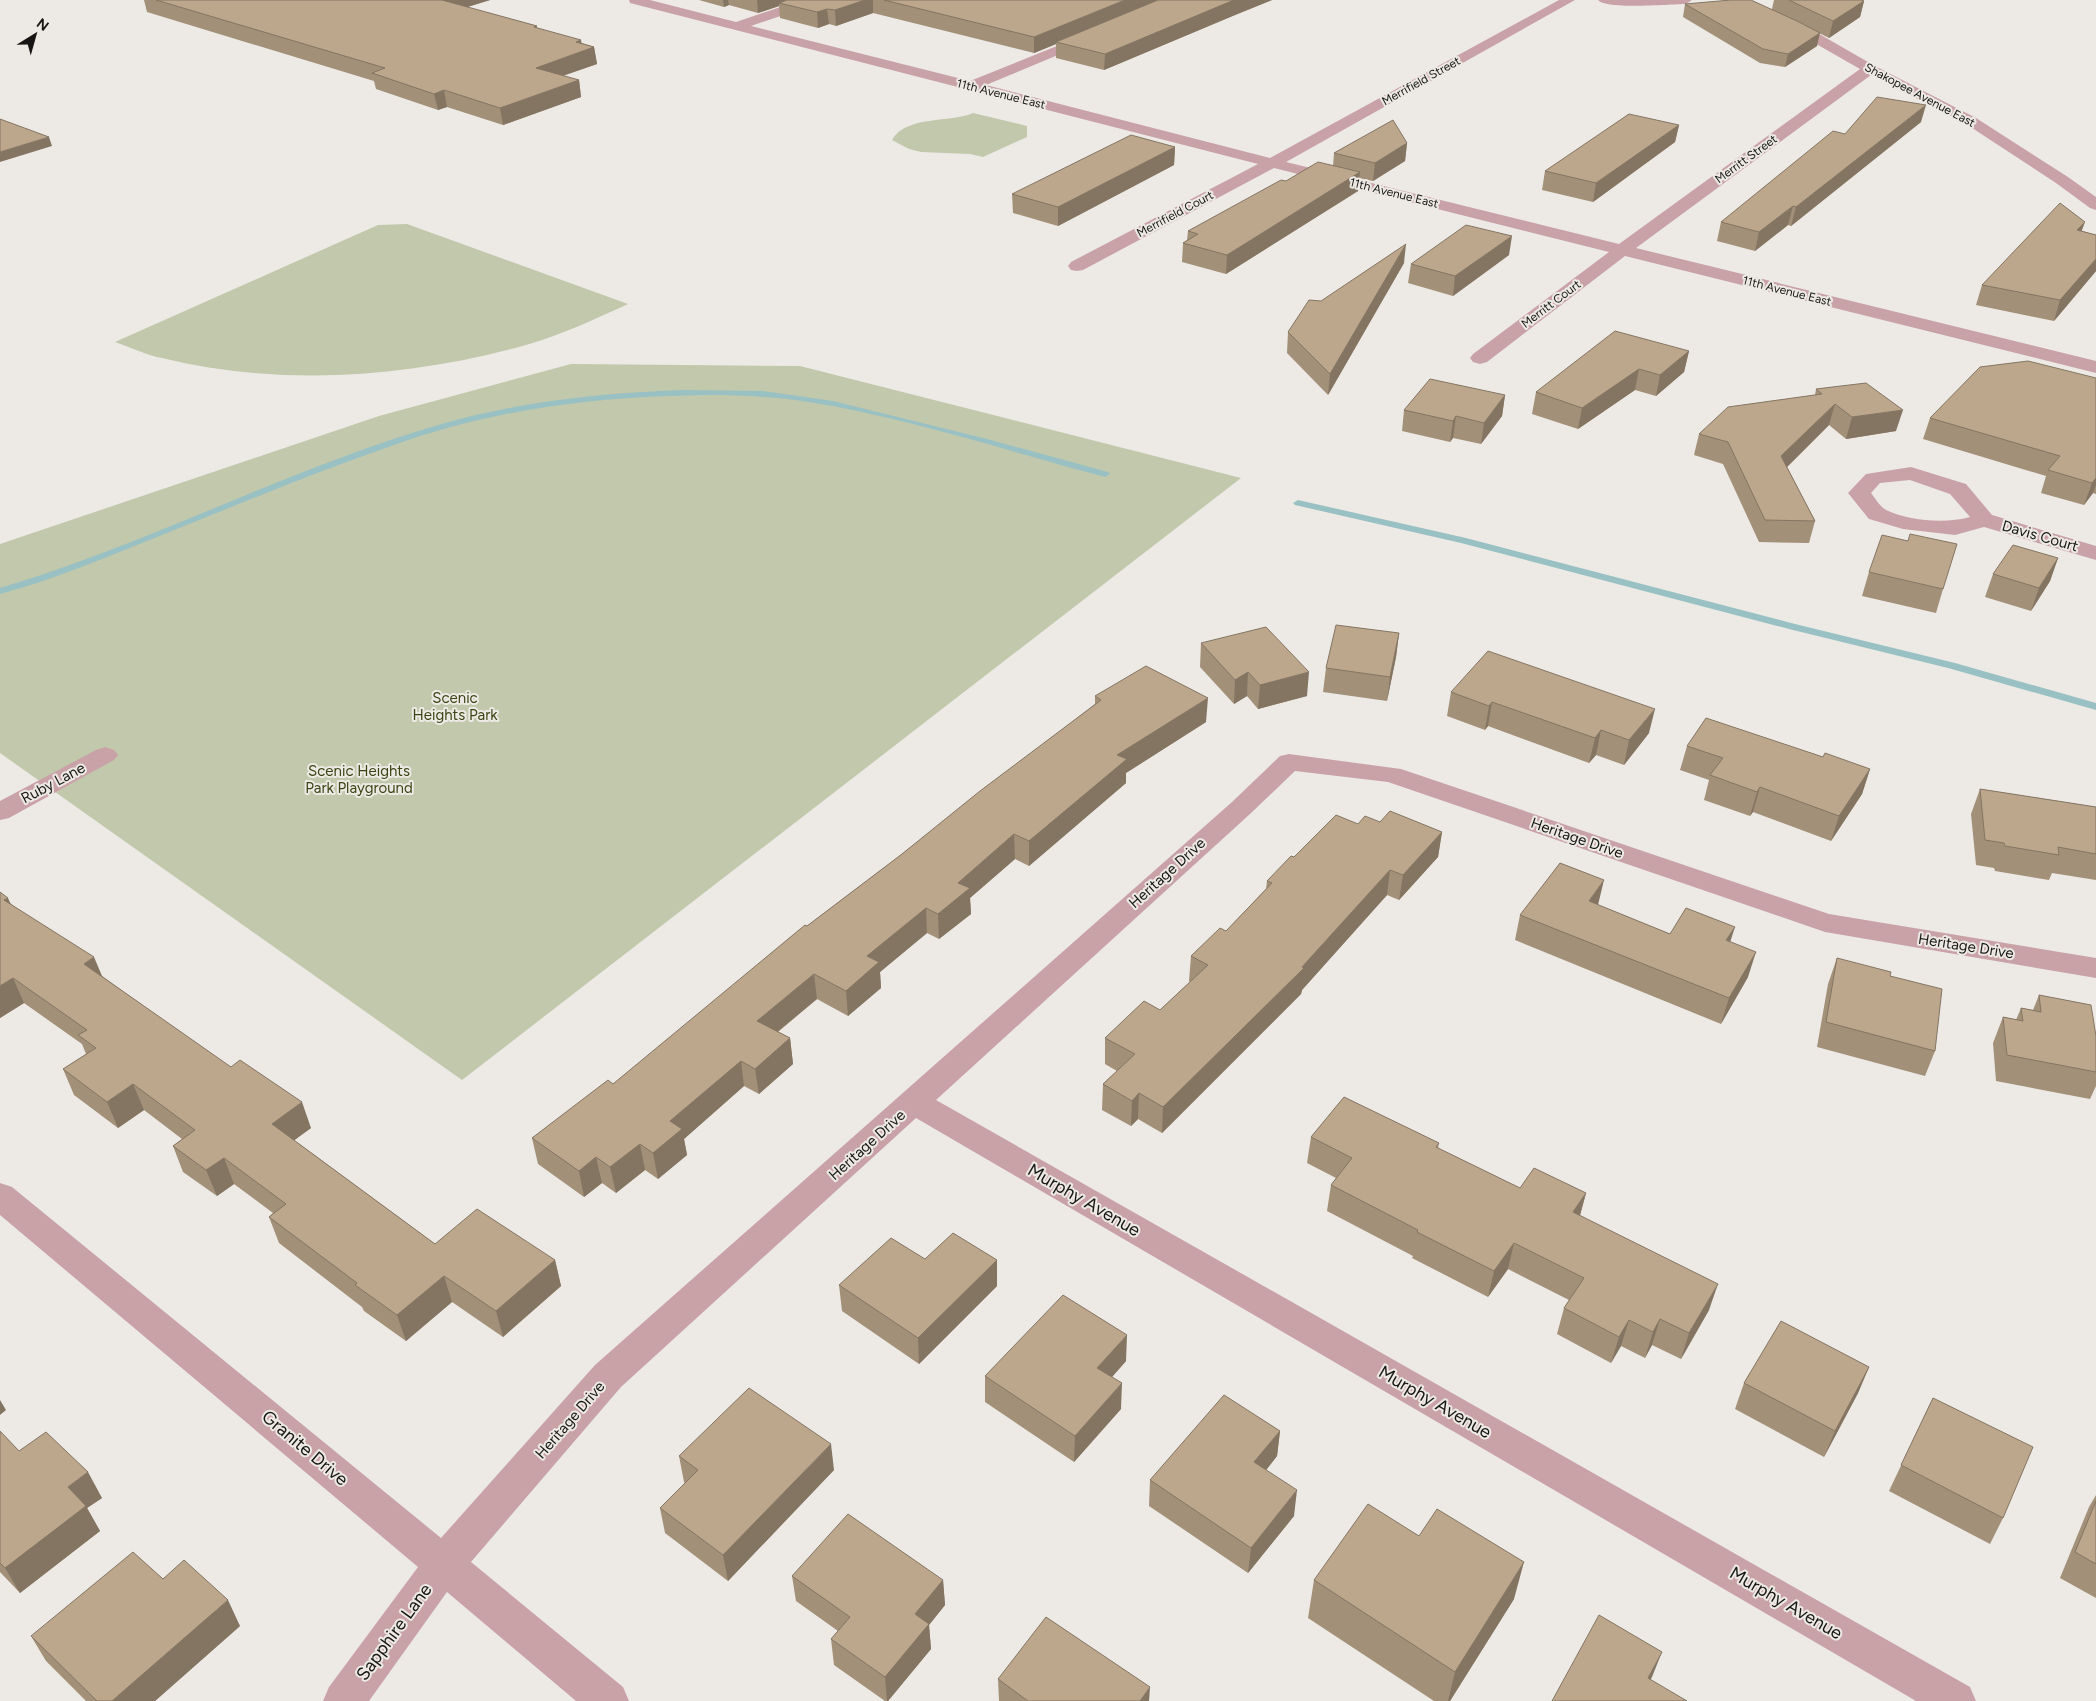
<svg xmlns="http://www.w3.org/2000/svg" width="2096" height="1701" font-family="Figtree,sans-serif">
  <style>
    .green { fill: #c1c8ac }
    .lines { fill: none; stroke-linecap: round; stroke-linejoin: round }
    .stream { fill: #99c1c4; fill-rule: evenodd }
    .street { fill: #c9a2a8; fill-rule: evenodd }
    .wall { fill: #a29079 }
    .shaded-wall { fill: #847563 }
    .building { fill: #bca78d; stroke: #847563 }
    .labels { text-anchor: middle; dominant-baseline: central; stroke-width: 4; stroke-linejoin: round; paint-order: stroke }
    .far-street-label { font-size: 12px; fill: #171614; stroke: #edeae5 }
    .street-label { font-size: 15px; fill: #171614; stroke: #edeae5 }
    .park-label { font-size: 15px; fill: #3b4412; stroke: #edeae5 }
    .near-street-label { font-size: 18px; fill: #171614; stroke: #edeae5 }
  </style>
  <rect width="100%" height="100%" fill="#edeae5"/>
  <g class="green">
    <path d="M973 113 1027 126V137L983 157 970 154 921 152 909 149 892 140C906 115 951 123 973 113Z"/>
    <path d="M407 224 628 304C595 319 561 335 526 345 408 378 281 387 162 358 146 355 130 347 115 342L378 225Z"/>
    <polygon points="571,364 800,366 1241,478 462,1080 0,753 0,544 379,416"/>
  </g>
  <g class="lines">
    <g class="stream">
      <path d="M682 390 763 391 833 401 991 440 1108 472 1110 474 1105 477C1007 451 909 418 809 402 763 395 717 394 671 396 576 399 483 413 394 445 316 472 239 504 162 535 109 556 56 579 0 594V588C145 545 280 473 425 429 508 403 595 393 682 390Z"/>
      <polygon points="1298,500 1466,538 1795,624 1955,663 2096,703 2096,710 1948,668 1789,629 1461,543 1295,505 1293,503"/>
    </g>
    <g class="street">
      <polygon points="629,0 650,0 736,22 801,0 820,0 819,3 751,26 970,81 1089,33 1094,34 1096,37 1094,40 986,85 1270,158 1559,0 1575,0 1286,162 1619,244 1860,69 1797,33 1731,3 1730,0 1747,0 1807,27 1875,66 1976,118 2068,177 2096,197 2096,210 2090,208 2056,183 1966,124 1871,75 1636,248 2096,361 2096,373 1625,256 1487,362 1480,364 1473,362 1470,358 1473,354 1609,252 1274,168 1083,270 1077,271 1071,270 1068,266 1071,262 1258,164 630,3"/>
      <path d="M1598 0H1692L1686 4C1671 4 1606 10 1598 0Z"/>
      <path d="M1911 467 1966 484 1992 515 2096 546V560L1984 527 1955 535 1903 529 1869 519 1848 493 1866 474ZM1910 480 1950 494 1970 517C1945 524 1910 521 1886 510 1880 507 1875 498 1871 493L1880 483Z"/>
      <polygon points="105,747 114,750 118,755 114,760 9,818 0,820 0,801 96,750"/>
      <polygon points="1289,754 1401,769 1829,914 2096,958 2096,978 1825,932 1388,782 1295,771 1250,814 936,1100 1970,1687 1976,1701 1916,1701 916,1118 621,1387 471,1562 623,1687 629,1701 576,1701 447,1592 369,1701 323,1701 329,1687 418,1567 0,1215 0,1183 12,1187 441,1538 595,1365 1232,802 1280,756"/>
    </g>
  </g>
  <g class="wall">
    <polygon points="144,0 490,0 467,7 537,26 537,28 594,47 597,64 563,76 579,80 581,97 503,125 447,107 438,110 376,89 374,81 147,12"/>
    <polygon points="699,0 1272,0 1235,15 1104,70 1056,58 1056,44 1034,53 873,13 836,26 829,24 818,28 780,18 779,6 758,13 729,5 724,7"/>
    <polygon points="1774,0 1861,0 1864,1 1860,17 1829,38 1817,32 1817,46 1785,67 1760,63 1683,17 1685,4 1772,9"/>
    <polygon points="1921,122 1791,226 1788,225 1755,251 1717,241 1721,222 1845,134"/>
    <polygon points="1679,125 1675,142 1593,202 1542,190 1545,171"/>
    <polygon points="1407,143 1405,161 1373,181 1359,178 1358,191 1226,274 1182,262 1183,243 1187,240 1188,231 1286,181 1333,166 1334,153"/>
    <polygon points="1175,147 1174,165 1058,226 1013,213 1012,194"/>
    <polygon points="2082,231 2096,235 2096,271 2054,321 1976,305 1982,285"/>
    <polygon points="1509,255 1453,296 1408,283 1411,264"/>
    <polygon points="1404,263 1328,395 1287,353 1288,332 1321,301"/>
    <polygon points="1689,351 1684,372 1656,396 1635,390 1578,429 1532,414 1536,392"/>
    <polygon points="2096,378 2096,494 2093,493 2084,505 2041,493 2046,476 1923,439 1930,418"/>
    <polygon points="1816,389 1896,431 1846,439 1829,425 1787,467 1815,521 1809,543 1759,542 1723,464 1694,455 1699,434 1815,395"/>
    <polygon points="1505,395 1502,416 1481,444 1453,438 1450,442 1402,431 1404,410"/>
    <polygon points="2058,558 2050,581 2031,611 1985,597 1993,574"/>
    <polygon points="1869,572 1943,589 1936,613 1862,596"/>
    <polygon points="1399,633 1396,657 1387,701 1323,692 1326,668"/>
    <polygon points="1201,643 1307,696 1258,709 1247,696 1234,704 1200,667"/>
    <polygon points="1451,692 1649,733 1624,765 1596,755 1589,763 1488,726 1485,730 1447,716"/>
    <polygon points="1095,696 1206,722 1126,773 1126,783 1029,866 1015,859 970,898 971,914 939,939 927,933 880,972 881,988 848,1016 817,999 778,1032 790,1038 793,1064 759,1094 744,1086 684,1139 687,1155 658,1179 645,1170 616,1193 602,1183 584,1197 538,1164 532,1138 613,1084 807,926 902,854 1095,704"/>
    <polygon points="1687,746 1823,757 1870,769 1862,794 1831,841 1753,812 1750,816 1704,800 1709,780 1680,770"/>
    <polygon points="1980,789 2096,807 2096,880 2052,873 2049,880 1995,871 1994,868 1976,865 1971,814"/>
    <polygon points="1380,822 1442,832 1438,857 1399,900 1387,895 1302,990 1301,994 1162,1133 1138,1119 1131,1126 1102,1110 1103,1084 1117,1071 1105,1064 1105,1038 1160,1010 1190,982 1189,981 1191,956 1226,931 1266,889 1267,881 1294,857 1358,824"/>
    <polygon points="0,892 11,904 102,976 311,1128 294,1140 435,1244 555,1260 561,1286 503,1337 452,1302 406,1341 364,1311 362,1307 279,1243 269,1217 273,1213 234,1184 217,1196 183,1172 173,1146 182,1139 144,1110 118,1128 74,1095 63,1069 86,1054 82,1044 24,1003 0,1018"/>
    <polygon points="1598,905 1670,934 1730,942 1748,977 1721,1024 1515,940 1520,915"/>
    <polygon points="1837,958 1890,976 1935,1051 1925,1076 1817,1047 1828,984"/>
    <polygon points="2039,995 2096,1036 2096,1086 2090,1099 1996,1081 1993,1043 2003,1017 2016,1020 2021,1008 2033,1010"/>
    <polygon points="1311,1137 1439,1143 1438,1149 1520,1188 1586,1193 1580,1215 1709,1310 1681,1359 1652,1345 1645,1358 1621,1346 1611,1363 1557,1334 1564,1308 1569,1300 1508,1269 1488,1297 1412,1258 1413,1256 1327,1211 1331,1185 1336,1178 1307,1163"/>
    <polygon points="925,1259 997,1286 919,1364 842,1311 839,1285"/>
    <polygon points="1126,1361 1112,1377 1121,1409 1074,1462 985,1402 985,1376"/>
    <polygon points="1869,1367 1858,1393 1824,1457 1735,1409 1744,1383"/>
    <polygon points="1933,1398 2003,1518 1990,1544 1889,1491"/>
    <polygon points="0,1431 19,1451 102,1498 87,1508 100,1531 20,1593 0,1572"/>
    <polygon points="1280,1431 1277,1456 1266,1470 1294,1516 1248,1573 1149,1506 1150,1480"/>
    <polygon points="679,1456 834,1470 728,1581 665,1533 660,1508 685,1483 684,1482"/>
    <polygon points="2096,1495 2096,1598 2060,1578 2089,1507"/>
    <polygon points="792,1576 943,1580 945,1605 929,1625 931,1649 888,1701 885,1701 834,1665 831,1639 838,1631 796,1601"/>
    <polygon points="163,1579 240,1626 155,1701 86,1701 46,1661 31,1636"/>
    <polygon points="1314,1580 1514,1599 1450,1701 1434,1701 1308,1618"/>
    <polygon points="998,1679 1149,1701 999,1701"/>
  </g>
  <g class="shaded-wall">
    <polygon points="439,0 490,0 442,15"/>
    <polygon points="723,0 728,0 729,5 724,7"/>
    <polygon points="757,0 795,0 779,3 779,6 758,13"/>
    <polygon points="865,0 873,0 873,13 836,26 835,10"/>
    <polygon points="1125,0 1162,0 1056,42 1056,44 1034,53 1034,37"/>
    <polygon points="1234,0 1272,0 1235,15 1104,70 1105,54"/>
    <polygon points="1864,1 1860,17 1829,38 1833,21"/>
    <polygon points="827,9 829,24 818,28 817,12"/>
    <polygon points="1820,33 1817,46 1785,67 1788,54"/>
    <polygon points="581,40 583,51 594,47 597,64 538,84 536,68 576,42"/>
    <polygon points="579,80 581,97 503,125 500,108"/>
    <polygon points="444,90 447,107 438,110 434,94"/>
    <polygon points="1926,105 1921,122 1791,226 1796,207"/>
    <polygon points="1679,125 1675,142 1593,202 1596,183"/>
    <polygon points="49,137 52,146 0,162 0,152"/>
    <polygon points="1407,143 1405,161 1373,181 1375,163"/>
    <polygon points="1175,147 1174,165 1058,226 1058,207"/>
    <polygon points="1360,172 1358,191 1226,274 1227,255"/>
    <polygon points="1793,206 1788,225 1755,251 1759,232"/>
    <polygon points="2085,222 2078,241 2077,230"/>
    <polygon points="1512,236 1509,255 1453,296 1455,276"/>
    <polygon points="1406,244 1404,263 1328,395 1330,374"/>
    <polygon points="2096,259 2096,271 2054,321 2060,300"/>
    <polygon points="1689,351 1684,372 1656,396 1660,375"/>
    <polygon points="1639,369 1635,390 1578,429 1582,408"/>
    <polygon points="1505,395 1502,416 1481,444 1484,423"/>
    <polygon points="1835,404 1829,425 1776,478 1781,456"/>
    <polygon points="1903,410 1896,431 1846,439 1852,417"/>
    <polygon points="1456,416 1453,438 1450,442 1453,421"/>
    <polygon points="2096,478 2096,485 2093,493 2084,505 2092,483"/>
    <polygon points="2058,558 2050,581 2031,611 2039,588"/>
    <polygon points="1399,633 1396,657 1387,701 1390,677"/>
    <polygon points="1248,672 1247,696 1234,704 1235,680"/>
    <polygon points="1309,672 1307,696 1258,709 1260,685"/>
    <polygon points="1208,698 1206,722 1126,773 1126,783 1029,866 1029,841 1117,755"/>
    <polygon points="1492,702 1488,726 1485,730 1489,706"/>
    <polygon points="1655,709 1649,733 1624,765 1629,740"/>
    <polygon points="1601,730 1596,755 1589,763 1595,738"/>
    <polygon points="1870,769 1862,794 1831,841 1839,816"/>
    <polygon points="1760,787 1753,812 1750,816 1757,792"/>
    <polygon points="1442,832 1438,857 1399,900 1403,875"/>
    <polygon points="1014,834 1015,859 970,898 971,914 939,939 938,914 958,883"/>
    <polygon points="1390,870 1387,895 1302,990 1301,994 1162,1133 1163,1107 1302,967"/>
    <polygon points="1604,880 1598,905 1589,901"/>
    <polygon points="8,898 19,923 4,900"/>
    <polygon points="926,908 927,933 880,972 881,988 848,1016 846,991 867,956"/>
    <polygon points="1735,927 1727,952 1726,940"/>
    <polygon points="1756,952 1748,977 1721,1024 1729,998"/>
    <polygon points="94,957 105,983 84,964"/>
    <polygon points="814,974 817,999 760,1046 757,1021"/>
    <polygon points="13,978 24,1003 0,1018 0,986"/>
    <polygon points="790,1038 793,1064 759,1094 755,1069"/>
    <polygon points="741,1061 744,1086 684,1139 687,1155 658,1179 653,1153 670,1121"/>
    <polygon points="133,1084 144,1110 118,1128 107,1102"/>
    <polygon points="1139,1093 1138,1119 1131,1126 1132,1101"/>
    <polygon points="302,1102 311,1128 281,1150 272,1124"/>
    <polygon points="640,1144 645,1170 616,1193 610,1167"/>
    <polygon points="596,1157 602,1183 584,1197 579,1171"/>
    <polygon points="224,1158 234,1184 217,1196 206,1170"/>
    <polygon points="1586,1193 1579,1219 1573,1212"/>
    <polygon points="1514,1243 1508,1269 1488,1297 1494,1271"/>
    <polygon points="555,1260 561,1286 503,1337 496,1311"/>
    <polygon points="997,1260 997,1286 919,1364 918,1338"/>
    <polygon points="444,1276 452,1302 406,1341 397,1315"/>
    <polygon points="1718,1284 1709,1310 1681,1359 1689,1333"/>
    <polygon points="1660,1319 1652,1345 1645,1358 1653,1332"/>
    <polygon points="1629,1320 1621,1346 1611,1363 1619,1337"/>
    <polygon points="1127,1335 1126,1361 1097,1394 1097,1368"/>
    <polygon points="1869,1367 1858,1393 1824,1457 1835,1431"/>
    <polygon points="1122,1383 1121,1409 1074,1462 1075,1436"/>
    <polygon points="0,1400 6,1410 0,1415"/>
    <polygon points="1280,1431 1277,1456 1252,1488 1254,1462"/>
    <polygon points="831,1444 834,1470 728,1581 723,1555"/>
    <polygon points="88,1472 102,1498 87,1508 100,1531 20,1593 5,1568 68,1487"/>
    <polygon points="1297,1490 1294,1516 1248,1573 1251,1548"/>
    <polygon points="1524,1562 1514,1599 1450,1701 1448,1701 1455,1672"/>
    <polygon points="943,1580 945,1605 929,1625 931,1649 888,1701 887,1701 885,1677 915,1614"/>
    <polygon points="228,1600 240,1626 155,1701 112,1701"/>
    <polygon points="1662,1652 1652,1677 1640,1701 1648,1678"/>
    <polygon points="1150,1687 1149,1701 1140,1701"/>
  </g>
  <g class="building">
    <polygon points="156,0 442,0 537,26 534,27 581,40 576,42 594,47 536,68 579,80 500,108 444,90 434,94 372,73 385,68"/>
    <polygon points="787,0 865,0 835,10 827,9 817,12 779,3"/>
    <polygon points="884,0 1125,0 1034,37"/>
    <polygon points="1158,0 1234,0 1105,54 1056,42"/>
    <polygon points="1731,0 1751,0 1799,22 1820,33 1788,54 1763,49 1685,4"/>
    <polygon points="1789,0 1861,0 1864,1 1833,21"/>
    <polygon points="1877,97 1926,105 1796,207 1793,206 1759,232 1721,222 1833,131 1845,134"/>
    <polygon points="1629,114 1679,125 1596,183 1545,171"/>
    <polygon points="0,119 49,137 0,152"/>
    <polygon points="1393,120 1407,143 1375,163 1334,153"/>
    <polygon points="1131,135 1175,147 1058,207 1012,194"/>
    <polygon points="1318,162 1360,172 1227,255 1183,243 1198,234 1188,231 1281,180 1286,181"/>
    <polygon points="2060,203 2085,222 2077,230 2096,235 2096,259 2060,300 1982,285"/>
    <polygon points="1466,225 1512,236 1455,276 1411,264"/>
    <polygon points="1406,244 1330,374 1288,332 1309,300 1321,301"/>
    <polygon points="1615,331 1689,351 1660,375 1639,369 1582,408 1536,392"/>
    <polygon points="2028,361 2096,378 2096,478 2092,483 2048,470 2060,456 1930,418 1980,367"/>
    <polygon points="1430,379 1505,395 1484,423 1456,416 1453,421 1404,410"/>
    <polygon points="1866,383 1903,410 1852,417 1835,404 1781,456 1815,521 1765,520 1728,442 1699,434 1728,407 1822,394 1816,389"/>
    <polygon points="1910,534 1957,544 1943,589 1869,572 1882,535 1908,541"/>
    <polygon points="2013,545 2058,558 2039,588 1993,574"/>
    <polygon points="1336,625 1399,633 1390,677 1326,668"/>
    <polygon points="1266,627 1309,672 1260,685 1248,672 1235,680 1201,643"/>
    <polygon points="1488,651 1655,709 1629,740 1601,730 1595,738 1492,702 1489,706 1451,692"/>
    <polygon points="1146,666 1208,698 1117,755 1127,759 1029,841 1014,834 958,883 970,888 938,914 926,908 867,956 879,962 846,991 814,974 757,1021 790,1038 755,1069 741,1061 670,1121 682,1129 653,1153 640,1144 610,1167 596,1157 579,1171 532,1138 608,1080 613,1084 805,925 807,926 902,854 980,791 1101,700 1095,696"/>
    <polygon points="1706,718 1823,757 1825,753 1870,769 1839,816 1760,787 1757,792 1710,775 1723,758 1687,746"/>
    <polygon points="1980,789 2096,807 2096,854 2058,847 2059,855 2005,846 2004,843 1985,840"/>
    <polygon points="1390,811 1442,832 1403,875 1390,870 1302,967 1304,968 1163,1107 1139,1093 1132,1101 1103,1084 1135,1054 1105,1038 1144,1001 1160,1010 1208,965 1191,956 1220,928 1226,931 1272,883 1267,881 1291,856 1294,857 1336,815 1358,824 1365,816 1380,822"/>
    <polygon points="1560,863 1604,880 1589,901 1670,934 1686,908 1735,927 1726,940 1756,952 1729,998 1520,915"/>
    <polygon points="0,892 8,898 4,900 94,957 84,964 231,1067 240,1060 302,1102 272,1124 435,1244 477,1209 555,1260 496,1311 444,1276 397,1315 355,1285 357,1283 269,1217 286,1204 224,1158 206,1170 173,1146 195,1130 133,1084 107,1102 63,1069 96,1048 78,1035 87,1030 13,978 0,986"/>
    <polygon points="1837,958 1891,972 1890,976 1942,989 1935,1051 1826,1022"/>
    <polygon points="2039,995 2091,1005 2096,1036 2096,1072 2007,1055 2003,1017 2023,1021 2021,1008 2041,1012"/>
    <polygon points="1344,1097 1439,1143 1436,1147 1520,1188 1534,1168 1586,1193 1573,1212 1718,1284 1689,1333 1660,1319 1653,1332 1629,1320 1619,1337 1564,1308 1584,1278 1514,1243 1494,1271 1417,1232 1418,1230 1331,1185 1352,1158 1311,1137"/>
    <polygon points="953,1233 997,1260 918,1338 839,1285 891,1238 925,1259"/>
    <polygon points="1063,1295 1127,1335 1097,1368 1122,1383 1075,1436 985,1376"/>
    <polygon points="1781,1321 1869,1367 1835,1431 1744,1383"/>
    <polygon points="749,1388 831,1444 723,1555 660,1508 698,1470 679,1456"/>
    <polygon points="1224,1395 1280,1431 1254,1462 1297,1490 1251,1548 1150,1480"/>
    <polygon points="1933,1398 2033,1447 2003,1518 1901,1465"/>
    <polygon points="0,1431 19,1451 46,1432 88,1472 68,1487 86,1506 5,1568 0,1563"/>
    <polygon points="2096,1501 2096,1564 2075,1552"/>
    <polygon points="1368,1504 1419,1536 1437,1509 1524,1562 1455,1672 1314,1580"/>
    <polygon points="848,1514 943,1580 915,1614 929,1624 885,1677 831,1639 850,1617 792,1576"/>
    <polygon points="133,1552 163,1579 184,1560 228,1600 112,1701 97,1701 31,1636"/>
    <polygon points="1599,1615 1662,1652 1648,1678 1687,1701 1552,1701"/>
    <polygon points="1046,1617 1150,1687 1140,1701 1028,1701 998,1679"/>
  </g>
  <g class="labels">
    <g class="far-street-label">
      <text transform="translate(1421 81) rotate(-29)">Merrifield Street</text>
      <text transform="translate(1001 94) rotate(14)">11th Avenue East</text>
      <text transform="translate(1920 95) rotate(28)">Shakopee Avenue East</text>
      <text transform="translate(1746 159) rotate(-36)">Merritt Street</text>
      <text transform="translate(1394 193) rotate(14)">11th Avenue East</text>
      <text transform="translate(1175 214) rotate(-28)">Merrifield Court</text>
      <text transform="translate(1787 291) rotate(14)">11th Avenue East</text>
      <text transform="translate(1551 304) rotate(-37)">Merritt Court</text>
    </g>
    <g class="street-label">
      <text transform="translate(2040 536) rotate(16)">Davis Court</text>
      <text transform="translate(53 783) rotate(-28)">Ruby Lane</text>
      <text transform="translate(1577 838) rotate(19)">Heritage Drive</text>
      <text transform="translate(1167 873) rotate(-42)">Heritage Drive</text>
      <text transform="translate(1966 946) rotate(9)">Heritage Drive</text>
      <text transform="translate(867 1145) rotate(-42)">Heritage Drive</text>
      <text transform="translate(570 1420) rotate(-49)">Heritage Drive</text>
    </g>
    <g class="park-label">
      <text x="455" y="698">Scenic<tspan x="455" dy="17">Heights Park</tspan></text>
      <text x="359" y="771">Scenic Heights<tspan x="359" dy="17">Park Playground</tspan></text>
    </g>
    <g class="near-street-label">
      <text transform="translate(1084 1200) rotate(30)">Murphy Avenue</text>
      <text transform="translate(1435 1402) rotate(30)">Murphy Avenue</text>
      <text transform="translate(305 1448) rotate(40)">Granite Drive</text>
      <text transform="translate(1786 1603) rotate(30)">Murphy Avenue</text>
      <text transform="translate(394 1632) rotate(-54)">Sapphire Lane</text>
    </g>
  </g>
  <g transform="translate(35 35) rotate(37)" stroke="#edeae5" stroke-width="4" paint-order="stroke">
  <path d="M0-4L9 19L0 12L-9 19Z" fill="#171614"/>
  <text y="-8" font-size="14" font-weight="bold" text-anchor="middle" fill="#171614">N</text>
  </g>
</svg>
